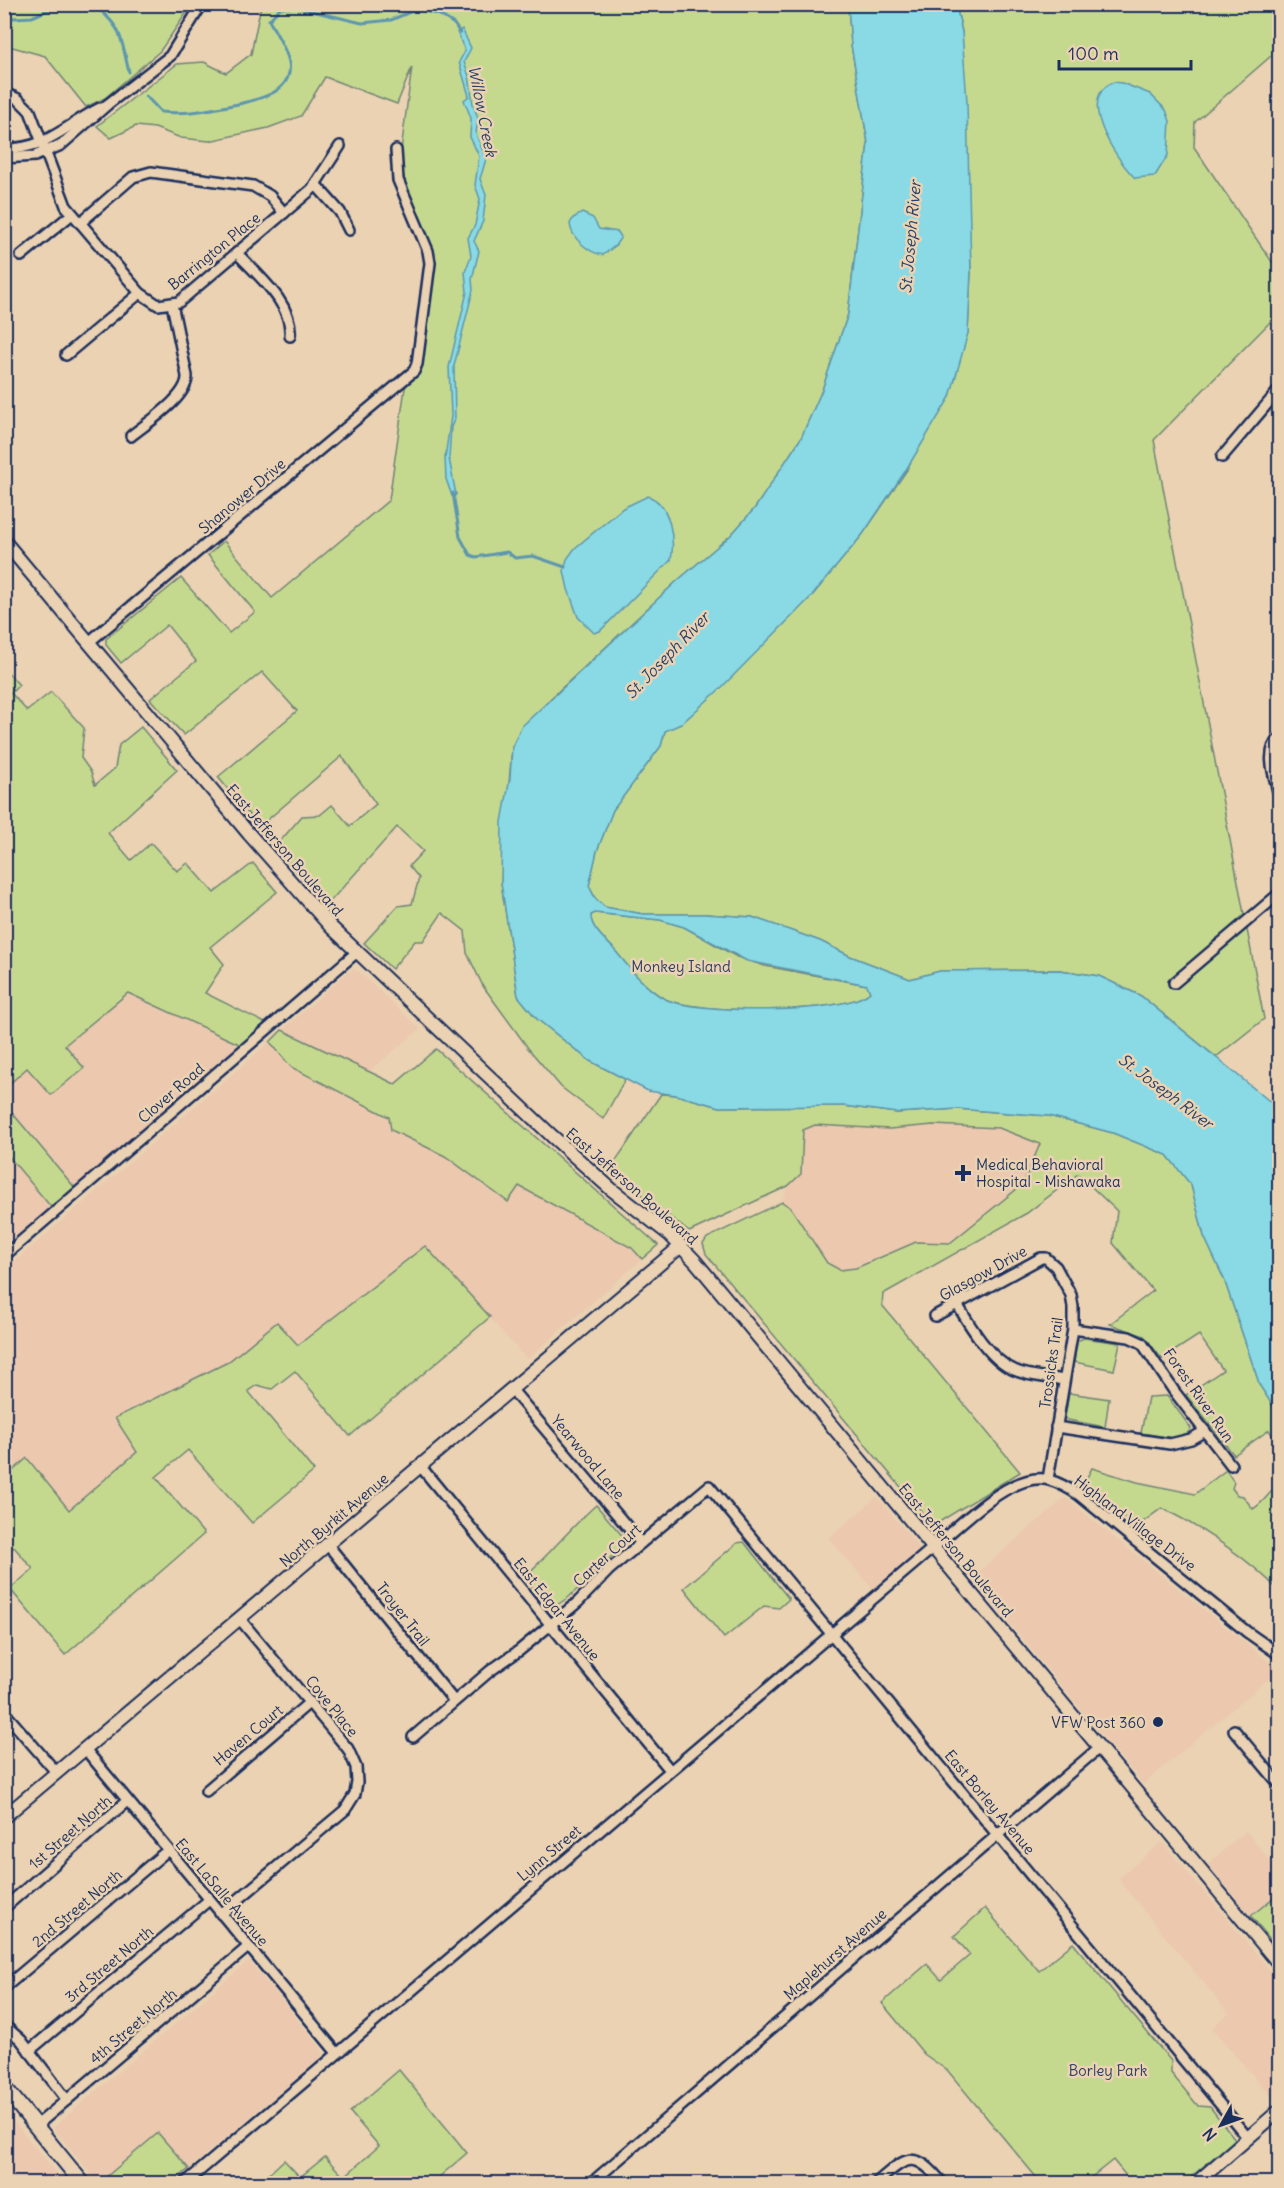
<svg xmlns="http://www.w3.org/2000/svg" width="1284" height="2188" font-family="Delius,sans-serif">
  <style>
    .built { fill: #ebc8ae }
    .green { fill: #c5d98e; stroke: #708476; stroke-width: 1.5 }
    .water { fill: #89dae4; stroke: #5d96ae; stroke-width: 1.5; fill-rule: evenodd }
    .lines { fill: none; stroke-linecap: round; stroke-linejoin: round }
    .stream { stroke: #5d96ae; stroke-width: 3 }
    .street-casing { stroke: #1b2f5e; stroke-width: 14 }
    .secondary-casing { stroke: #1b2f5e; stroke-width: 16 }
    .primary-casing { stroke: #1b2f5e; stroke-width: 18 }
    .street { stroke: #ead2b2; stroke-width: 9 }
    .secondary { stroke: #ead2b2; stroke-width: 12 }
    .primary { stroke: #ead2b2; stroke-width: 14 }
    .poi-dot { fill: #1b2f5e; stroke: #ead2b2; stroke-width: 2 }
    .labels { text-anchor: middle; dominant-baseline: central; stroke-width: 5; stroke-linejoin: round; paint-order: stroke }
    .street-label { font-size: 15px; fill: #1b2f5e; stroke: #ead2b2 }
    .park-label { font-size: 15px; fill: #2c4063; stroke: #ead2b2 }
    .poi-label { font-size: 15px; fill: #1b2f5e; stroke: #ead2b2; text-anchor: start }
    .water-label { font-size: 16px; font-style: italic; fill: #26406b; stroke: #ead2b2 }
  </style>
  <rect width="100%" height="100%" fill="#ead2b2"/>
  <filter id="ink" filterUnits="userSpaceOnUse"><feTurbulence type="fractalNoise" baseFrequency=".0167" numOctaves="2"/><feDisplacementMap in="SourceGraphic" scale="12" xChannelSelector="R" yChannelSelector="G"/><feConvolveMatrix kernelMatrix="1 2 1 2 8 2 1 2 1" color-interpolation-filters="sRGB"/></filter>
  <g filter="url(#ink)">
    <g class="built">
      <polygon points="352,969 359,972 420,1029 369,1071 282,1030"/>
      <polygon points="128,993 241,1045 75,1188 5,1103 4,1088 27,1068 51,1095 83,1068 64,1046"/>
      <polygon points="270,1042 292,1067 389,1117 392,1130 445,1156 509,1202 519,1186 632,1248 642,1259 527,1359 424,1246 297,1345 277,1322 228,1362 116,1417 137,1452 69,1510 27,1458 5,1478 5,1270"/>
      <polygon points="816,1125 889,1129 933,1125 999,1128 1040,1144 1023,1184 950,1243 916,1242 856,1268 840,1270 827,1263 791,1208 782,1202 788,1186 801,1174 803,1130"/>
      <polygon points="4,1152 51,1207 5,1246 4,1246"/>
      <polygon points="877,1497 920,1549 873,1589 829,1538"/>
      <polygon points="1065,1498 1279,1670 1143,1784 972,1578"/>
      <polygon points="1246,1831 1279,1873 1279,1893 1251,1916 1208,1864"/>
      <polygon points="1162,1842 1279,1981 1280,2101 1277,2103 1212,2028 1229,2013 1118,1879"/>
      <polygon points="249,1961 321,2048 322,2056 189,2169 158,2133 99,2183 53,2128"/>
      <polygon points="5,2110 30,2142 65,2183 5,2183"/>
    </g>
    <g class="green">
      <polygon points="125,4 129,7 131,4 192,5 160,51 105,98 86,107 45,56 5,45 5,5"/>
      <polygon points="464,4 475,11 483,4 848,5 851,45 868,143 848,314 822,390 801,438 755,508 731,535 677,581 550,699 512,747 501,882 518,996 537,1019 590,1061 625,1079 603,1119 561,1087 528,1048 483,986 467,953 465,931 442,913 423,941 415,941 392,969 364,943 398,906 412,904 419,878 409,866 423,851 397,827 327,905 275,847 302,816 320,815 332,805 350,826 376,804 342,756 259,827 218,777 297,711 262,672 184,735 150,699 196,661 167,625 121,663 106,645 106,639 181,578 229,633 255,612 208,555 224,541 272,598 389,500 405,388 417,364 430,270 412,216 400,158 412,67 397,104 325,77 301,116 268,128 209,141 181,138 155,128 136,126 111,138 97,126 177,64 204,62 226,73 251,54 261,5"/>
      <polygon points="956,5 1276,5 1279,8 1279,49 1195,122 1194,147 1272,262 1279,257 1279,313 1154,440 1264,1019 1216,1057 1141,996 1099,976 1060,970 940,971 910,979 850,956 820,941 752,917 705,914 643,914 604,907 595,898 589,885 597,851 613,810 661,746 665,731 811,597 863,534 907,470 968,333 971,272 962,32"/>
      <polygon points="4,668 19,685 11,693 27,711 51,692 84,728 81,758 91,772 95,785 115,768 119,745 141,727 177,770 108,833 131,860 151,843 177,871 188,863 214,893 253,863 277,892 210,947 224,964 205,993 267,1024 241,1045 128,993 65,1045 84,1068 51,1095 27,1068 5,1088"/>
      <path d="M595 913 660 920 684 927 737 957 765 966 867 985 870 992C846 1015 695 1014 665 999 644 988 628 966 613 948 605 940 590 927 591 915Z"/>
      <polygon points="282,1030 395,1084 436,1049 658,1245 642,1259 632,1248 519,1186 508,1202 445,1156 391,1130 389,1117 291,1067 270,1042"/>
      <polygon points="661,1094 676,1095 720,1107 844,1106 897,1113 957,1109 1049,1116 1113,1133 1167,1155 1191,1185 1204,1236 1224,1279 1260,1386 1279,1415 1279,1445 1269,1430 1234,1455 1186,1395 1223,1370 1199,1335 1162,1359 1144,1336 1110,1324 1153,1291 1113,1243 1117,1211 1078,1174 1027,1213 883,1294 882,1305 1020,1472 936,1524 931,1523 706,1254 703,1244 707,1238 782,1202 791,1208 827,1263 840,1270 856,1268 916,1242 950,1243 1023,1184 1040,1144 999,1128 933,1125 889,1129 815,1125 803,1130 801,1174 788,1186 689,1232 610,1169"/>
      <polygon points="4,1103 75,1188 51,1207 5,1152"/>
      <polygon points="425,1246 490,1317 350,1436 295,1371 272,1389 257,1385 248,1391 314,1471 252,1523 188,1450 156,1477 204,1534 65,1655 10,1589 33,1569 14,1547 5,1555 5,1478 27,1458 69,1510 137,1452 115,1418 228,1362 277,1322 298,1345"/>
      <polygon points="1084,1338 1120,1343 1114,1370 1074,1362 1077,1341"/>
      <polygon points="1069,1393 1109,1399 1105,1427 1068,1420 1065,1417"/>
      <polygon points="1167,1396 1191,1428 1188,1433 1174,1438 1141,1433 1148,1397"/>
      <path d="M1092 1468 1137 1482 1195 1494 1226 1470 1234 1482 1232 1488 1237 1495 1243 1496 1253 1509C1265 1502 1269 1492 1279 1484V1591C1250 1559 1200 1527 1162 1508L1136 1527 1083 1485Z"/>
      <path d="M596 1505 625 1539V1544L569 1597 551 1609 524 1577C550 1554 570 1528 596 1505Z"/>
      <polygon points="744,1542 789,1599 779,1608 764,1606 724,1638 684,1588 737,1543"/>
      <polygon points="1279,1893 1279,1950 1251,1916"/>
      <polygon points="985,1908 1039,1971 1073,1943 1171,2061 1171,2073 1198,2106 1210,2107 1235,2139 1184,2183 1132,2183 1113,2160 1084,2183 1041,2183 948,2071 924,2054 882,2003 927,1964 941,1980 970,1955 954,1936"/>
      <polygon points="399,2070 467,2153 432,2183 259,2183 284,2160 300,2177 325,2157 344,2177 379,2146 350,2112"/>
      <polygon points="158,2133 189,2169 172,2183 99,2183"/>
    </g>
    <g class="water">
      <path d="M848 5H956L962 32 967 102 971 272 968 333 950 397 906 470 863 534 811 597 722 687 681 724 665 731 661 746 613 810 597 851 589 886 595 898 605 907 643 914H705L752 917 820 941 850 956 910 979 940 971 1059 970 1099 976 1141 996 1279 1109V1415L1260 1386 1224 1279 1204 1236 1191 1185 1167 1155 1113 1133 1049 1116 957 1109 897 1113 844 1106 720 1107 676 1095 648 1091 590 1061 537 1019 518 996 501 882 502 822 510 778 512 747 521 727 677 581 731 535 755 508 801 438 822 390 848 314 868 143 851 45ZM595 913 660 920 684 927 747 961 867 985 870 992C847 1015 695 1014 665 999 644 988 628 966 613 948 605 940 590 927 591 915Z"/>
      <polygon points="462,29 471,48 464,62 469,76 473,104 478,118 476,134 486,159 480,179 486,195 483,221 474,241 479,251 472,279 473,290 454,366 455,418 451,427 449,458 456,495 452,496 446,479 445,458 451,416 449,367 467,292 465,272 471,256 468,238 475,225 480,199 475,185 479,156 470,137 471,118 464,100 469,96 459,62 465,51 457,32"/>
      <path d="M1114 82 1122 83 1150 94 1166 110 1170 121 1168 155 1155 176 1135 178C1116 159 1074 97 1114 82Z"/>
      <path d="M582 213 593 218 599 229 618 232 621 237 615 246 603 255C589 253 571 238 570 224L573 218Z"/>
      <path d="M648 496C671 504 675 540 671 560L600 631 594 633 578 617 568 589 564 571 567 559 575 548 623 508Z"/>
    </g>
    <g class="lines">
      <g class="stream">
        <path d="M93 4C124 29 120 36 129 72"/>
        <polyline points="4,12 13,18 32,17 62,4"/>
        <path d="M146 96 161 112C189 115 211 109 238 104 260 99 294 92 289 62 286 48 275 32 269 20L280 8 295 7 362 23 391 20 417 9 440 15 454 24 460 33"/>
        <polyline points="453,493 460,537 470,555 476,557 507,552 515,558 533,556 565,567"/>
      </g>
      <g class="street-casing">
        <g id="street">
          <polyline points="4,93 18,99 30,111 66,206 140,293 158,305 179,302 312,189 340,146"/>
          <path d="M4 149C48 149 64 126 100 108"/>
          <polyline points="4,158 35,156 61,145 108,104 170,56 202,4"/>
          <polyline points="316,185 340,212 349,230"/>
          <polyline points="80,223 133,177 151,172 253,186 270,196 284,213"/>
          <path d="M237 253C257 275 293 303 290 336"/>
          <polyline points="21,256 72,214"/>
          <polyline points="66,355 140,293"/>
          <path d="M131 436C147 423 188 397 187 376L172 304"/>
          <polyline points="1222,457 1280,389"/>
          <polyline points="89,642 414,371 417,364 430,263 428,251 398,180 396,150"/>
          <path d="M1280 738C1263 752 1276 780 1280 799"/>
          <polyline points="1174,983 1280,893"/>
          <polyline points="4,1256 357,952"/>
          <path d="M957 1304C970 1326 990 1360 1014 1370 1029 1377 1048 1377 1064 1380"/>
          <polyline points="935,1316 1041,1258 1046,1258 1056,1267 1071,1295 1073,1307 1073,1329 1048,1479"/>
          <polyline points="1073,1329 1129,1337 1142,1343 1174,1391 1231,1465"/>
          <polyline points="512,1390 641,1543"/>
          <polyline points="1056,1427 1170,1444 1191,1439 1205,1431"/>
          <polyline points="421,1467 670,1770"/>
          <polyline points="328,1545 454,1701"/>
          <polyline points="4,1712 57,1773"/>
          <polyline points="1234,1730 1280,1785"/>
          <polyline points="413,1737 490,1671 520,1650 578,1602 609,1570 709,1486 1248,2138"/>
          <polyline points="85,1749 337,2053"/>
          <polyline points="206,1791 310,1702"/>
          <polyline points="4,1908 127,1801"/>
          <polyline points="221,1914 345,1810 355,1794 357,1782 356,1767 348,1749 239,1618"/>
          <polyline points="4,1988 168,1850"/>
          <polyline points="4,2025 21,2040 67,2100"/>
          <polyline points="29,2051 209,1900"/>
          <polyline points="36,2126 248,1947"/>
          <path d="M184 2184 934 1547C960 1525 1013 1470 1049 1480 1060 1483 1070 1489 1079 1495L1247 1632 1280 1655"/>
          <polyline points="590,2184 1100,1747"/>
          <path d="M875 2184C906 2157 914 2148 943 2184"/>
        </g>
      </g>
      <g class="secondary-casing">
        <g id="secondary">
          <polyline points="4,541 249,834 331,927 552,1136 611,1189 670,1235 695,1261 1280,1965"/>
          <polyline points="4,1817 681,1246"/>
          <polyline points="1195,2184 1280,2110"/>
        </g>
      </g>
      <g class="primary-casing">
        <polyline id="primary" points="4,2087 83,2184"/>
      </g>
      <use href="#street" class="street"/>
      <use href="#secondary" class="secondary"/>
      <use href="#primary" class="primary"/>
    </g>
  </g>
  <g class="poi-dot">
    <path d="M960 1164h6v6h6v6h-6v6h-6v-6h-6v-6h6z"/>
    <circle cx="1158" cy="1722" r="6"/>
  </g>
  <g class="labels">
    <g class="street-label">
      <text transform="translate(214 251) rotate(-39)">Barrington Place</text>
      <text transform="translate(242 496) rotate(-40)">Shanower Drive</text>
      <text transform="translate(285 850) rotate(49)">East Jefferson Boulevard</text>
      <text transform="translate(171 1093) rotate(-41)">Clover Road</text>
      <text transform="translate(632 1186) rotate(41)">East Jefferson Boulevard</text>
      <text transform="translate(983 1273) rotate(-29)">Glasgow Drive</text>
      <text transform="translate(1051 1363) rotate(-82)">Trossicks Trail</text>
      <text transform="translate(1199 1395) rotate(55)">Forest River Run</text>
      <text transform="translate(588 1457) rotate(50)">Yearwood Lane</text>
      <text transform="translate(334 1520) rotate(-40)">North Byrkit Avenue</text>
      <text transform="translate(1135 1523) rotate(37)">Highland Village Drive</text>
      <text transform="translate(956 1550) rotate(50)">East Jefferson Boulevard</text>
      <text transform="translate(607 1555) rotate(-42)">Carter Court</text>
      <text transform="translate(557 1609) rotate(51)">East Edgar Avenue</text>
      <text transform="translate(403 1614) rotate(52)">Troyer Trail</text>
      <text transform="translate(332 1706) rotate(51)">Cove Place</text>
      <text transform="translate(248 1735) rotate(-40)">Haven Court</text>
      <text transform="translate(990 1802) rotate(50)">East Borley Avenue</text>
      <text transform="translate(70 1832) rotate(-41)">1st Street North</text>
      <text transform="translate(549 1853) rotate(-40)">Lynn Street</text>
      <text transform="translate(222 1892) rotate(50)">East LaSalle Avenue</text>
      <text transform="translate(77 1908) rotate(-40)">2nd Street North</text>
      <text transform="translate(835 1954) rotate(-41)">Maplehurst Avenue</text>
      <text transform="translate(109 1964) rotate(-40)">3rd Street North</text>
      <text transform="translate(133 2026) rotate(-40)">4th Street North</text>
    </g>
    <g class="park-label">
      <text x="681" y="966">Monkey Island</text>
      <text x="1108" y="2070">Borley Park</text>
    </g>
    <g class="poi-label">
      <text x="976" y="1164">Medical Behavioral<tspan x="976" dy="17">Hospital - Mishawaka</tspan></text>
      <text x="1146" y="1722" text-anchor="end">VFW Post 360</text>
    </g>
    <g class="water-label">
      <text transform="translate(483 111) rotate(79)">Willow Creek</text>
      <text transform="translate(910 237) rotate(-85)">St. Joseph River</text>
      <text transform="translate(667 655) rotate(-46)">St. Joseph River</text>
      <text transform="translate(1166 1091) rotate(37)">St. Joseph River</text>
    </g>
  </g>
  <rect width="1284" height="2188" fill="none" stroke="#ead2b2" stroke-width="24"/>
  <rect x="12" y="12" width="1260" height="2164" fill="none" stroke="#1b2f5e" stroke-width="2" filter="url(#ink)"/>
  <g transform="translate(1221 2125) rotate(230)" stroke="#ead2b2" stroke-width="4.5" paint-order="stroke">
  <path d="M0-4.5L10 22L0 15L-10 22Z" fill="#1b2f5e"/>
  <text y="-9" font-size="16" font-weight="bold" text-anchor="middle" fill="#1b2f5e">N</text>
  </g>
  <path d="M1059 60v9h132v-9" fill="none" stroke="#1b2f5e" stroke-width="3"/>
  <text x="1068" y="60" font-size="18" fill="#1b2f5e" stroke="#ead2b2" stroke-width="4.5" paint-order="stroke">100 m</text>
</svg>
